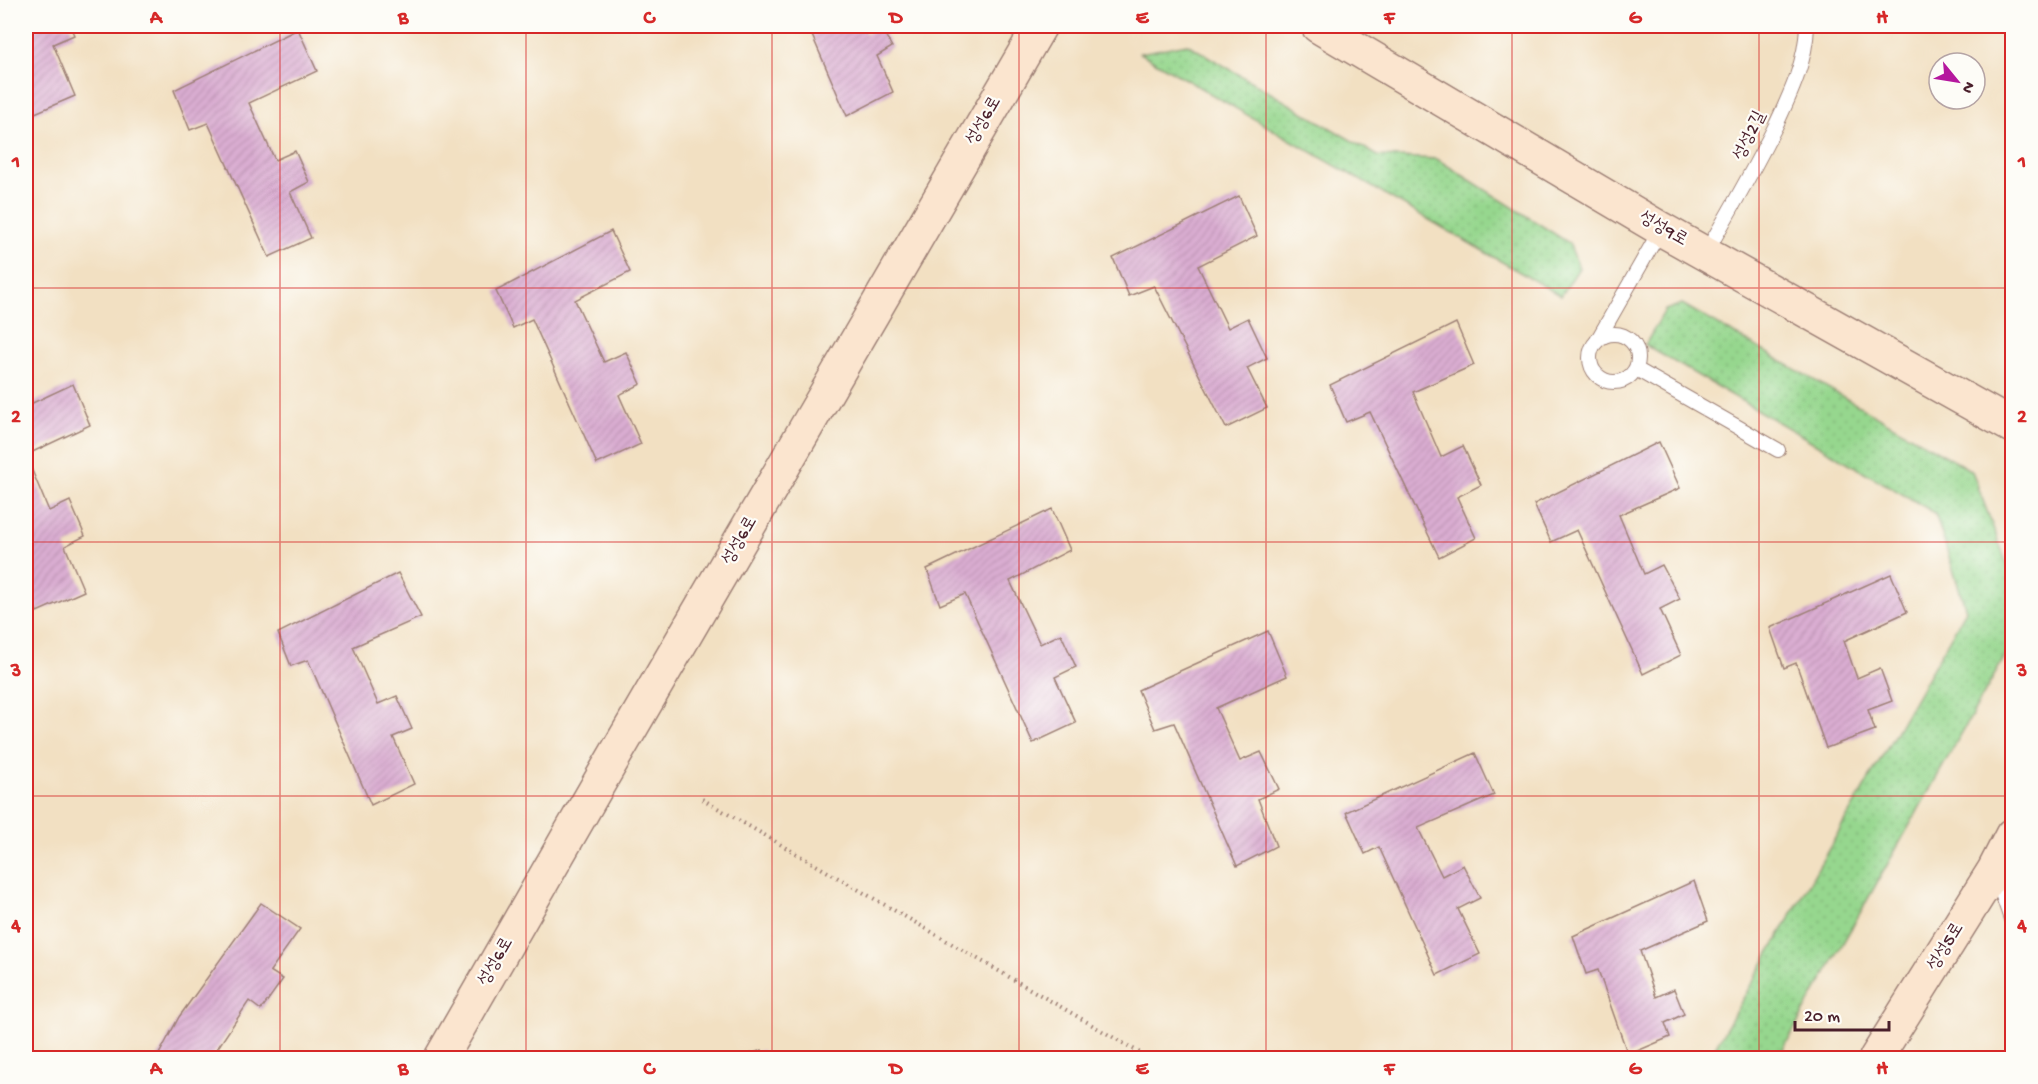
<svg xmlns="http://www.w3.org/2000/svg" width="2038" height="1084" font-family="'Gochi Hand','Poor Story',sans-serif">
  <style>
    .grass { fill: url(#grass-dots); stroke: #707b5c; stroke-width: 1.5 }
    .building { fill: url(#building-hatch) }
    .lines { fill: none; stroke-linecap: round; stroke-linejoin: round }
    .lane-casing { stroke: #9e8076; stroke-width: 16 }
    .secondary-casing { stroke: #9e8076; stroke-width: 36 }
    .path { stroke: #9e8076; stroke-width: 4; stroke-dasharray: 1.5 4.5; stroke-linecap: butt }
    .lane { stroke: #fff; stroke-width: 14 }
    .secondary { stroke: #fbe5cf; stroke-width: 33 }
    .grid { fill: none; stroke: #d62828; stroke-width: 1.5; stroke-opacity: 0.55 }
    .labels { text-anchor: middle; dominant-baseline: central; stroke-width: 4.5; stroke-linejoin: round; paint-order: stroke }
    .street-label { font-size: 18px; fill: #4a1f2b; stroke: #fdfcf7 }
    .neatline { fill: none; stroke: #d62828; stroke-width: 2 }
    .grid-label { font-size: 20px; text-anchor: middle; font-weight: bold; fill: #d62828 }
  </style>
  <defs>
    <pattern id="grass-dots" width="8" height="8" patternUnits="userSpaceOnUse" patternTransform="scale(1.5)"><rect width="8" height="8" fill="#96d78e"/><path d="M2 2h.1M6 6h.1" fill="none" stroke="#83b87b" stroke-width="1.8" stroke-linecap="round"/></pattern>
    <pattern id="building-hatch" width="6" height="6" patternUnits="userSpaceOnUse" patternTransform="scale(1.5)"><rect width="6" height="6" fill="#daadd2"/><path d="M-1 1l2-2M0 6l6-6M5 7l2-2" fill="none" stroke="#bd94b4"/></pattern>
  </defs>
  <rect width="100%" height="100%" fill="#fdfcf7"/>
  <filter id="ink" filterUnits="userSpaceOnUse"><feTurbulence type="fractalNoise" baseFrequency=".0167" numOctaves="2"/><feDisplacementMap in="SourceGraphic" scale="12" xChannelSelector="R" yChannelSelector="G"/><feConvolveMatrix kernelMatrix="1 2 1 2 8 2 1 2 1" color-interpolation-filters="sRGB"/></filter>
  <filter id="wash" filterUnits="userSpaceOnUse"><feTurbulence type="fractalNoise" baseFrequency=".008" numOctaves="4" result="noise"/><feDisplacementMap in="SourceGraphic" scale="24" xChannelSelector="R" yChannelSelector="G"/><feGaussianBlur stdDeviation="1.35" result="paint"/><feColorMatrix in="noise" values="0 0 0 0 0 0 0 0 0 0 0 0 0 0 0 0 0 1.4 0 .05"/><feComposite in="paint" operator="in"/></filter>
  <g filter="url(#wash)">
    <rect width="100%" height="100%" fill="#f2e0c2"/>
    <g class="grass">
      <polygon points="1187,44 1378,156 1437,159 1569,243 1579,268 1561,296 1140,53"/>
      <polygon points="1682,304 1972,471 2012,578 2012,644 1778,1058 1709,1058 1966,610 1935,513 1645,345 1665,310"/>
    </g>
    <g id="blocks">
      <g class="building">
        <polygon points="26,26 70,26 74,35 53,44 75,96 28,116 26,110"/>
        <polygon points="808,26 863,26 866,34 880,26 892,47 877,56 893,92 847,116"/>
        <polygon points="298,29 317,71 249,103 275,160 295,151 309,182 290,192 311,238 269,257 208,123 190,130 174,90"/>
        <polygon points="1239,196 1257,236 1198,266 1228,328 1248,318 1267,358 1247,368 1267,408 1226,428 1154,286 1129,296 1113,258"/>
        <polygon points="611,231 630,272 575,300 604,362 626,352 641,384 619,395 641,444 597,464 532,319 513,328 496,291"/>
        <polygon points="1456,323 1474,365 1413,392 1441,457 1463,446 1481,485 1457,497 1476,538 1439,557 1370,412 1346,422 1330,385"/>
        <polygon points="73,384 90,425 26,455 26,406"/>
        <polygon points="1659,442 1680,488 1619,515 1644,574 1662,565 1680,599 1660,609 1681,655 1643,674 1577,530 1551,542 1534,504"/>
        <polygon points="26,456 49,511 70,501 85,536 65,546 84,591 37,612 26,583"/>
        <polygon points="1052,509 1070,550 1010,581 1040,644 1061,634 1076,667 1055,677 1076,723 1033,743 965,594 940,605 927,569"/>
        <polygon points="398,573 421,617 353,647 378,704 397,696 412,729 393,737 414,784 371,805 308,660 291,666 278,633"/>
        <polygon points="1891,574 1907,612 1844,641 1857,678 1880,668 1892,701 1868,710 1875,730 1826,748 1796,663 1784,668 1770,628"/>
        <polygon points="1268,631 1287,676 1216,708 1240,761 1261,752 1279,789 1258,799 1276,846 1237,866 1174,723 1155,729 1138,690"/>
        <polygon points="1475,753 1494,795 1418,828 1442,876 1463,865 1480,898 1458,909 1480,954 1437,975 1379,847 1365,854 1346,812"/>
        <polygon points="1694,881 1708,921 1640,951 1656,997 1674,989 1684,1014 1665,1023 1670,1037 1628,1055 1598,970 1586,974 1573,936"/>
        <polygon points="261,903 300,929 270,971 283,979 261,1010 249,1001 211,1058 157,1058 179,1017"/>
        <polygon points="762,1050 764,1058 738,1058"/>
      </g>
    </g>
  </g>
  <g filter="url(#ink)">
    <use href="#blocks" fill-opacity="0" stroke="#9e8076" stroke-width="1.5"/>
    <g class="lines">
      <g class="lane-casing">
        <g id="lane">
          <path d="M1705 254C1730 211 1754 169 1776 125 1791 93 1806 61 1807 26"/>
          <circle cx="1614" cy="358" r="24"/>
          <polyline points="1597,341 1661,229"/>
          <polyline points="1636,369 1778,450"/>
          <polyline points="1995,873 2012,922"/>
        </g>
      </g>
      <g class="secondary-casing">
        <g id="secondary">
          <polyline points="1318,26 1661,229 2012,426"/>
          <polyline points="441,1058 603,776 1040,26"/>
          <polyline points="1876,1058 1994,870 2012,835"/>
        </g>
      </g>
      <polyline class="path" points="702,799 1149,1058"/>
      <use href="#lane" class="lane"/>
      <use href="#secondary" class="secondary"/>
    </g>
  </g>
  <path class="grid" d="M280 26V1058M526 26V1058M772 26V1058M1019 26V1058M1266 26V1058M1512 26V1058M1759 26V1058M26 288H2012M26 542H2012M26 796H2012"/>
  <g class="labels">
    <g class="street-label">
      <text transform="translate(984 121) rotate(-60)">성성6로</text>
      <text transform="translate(1750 136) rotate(-64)">성성2길</text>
      <text transform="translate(1663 229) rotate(30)">성성9로</text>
      <text transform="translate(740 541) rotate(-60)">성성6로</text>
      <text transform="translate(1946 947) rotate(-58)">성성5로</text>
      <text transform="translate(496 962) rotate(-60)">성성6로</text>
    </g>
  </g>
  <rect width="2038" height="1084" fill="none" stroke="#fdfcf7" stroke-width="66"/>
  <g transform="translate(1957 81) rotate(120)"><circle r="28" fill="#fdfcf7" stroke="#b5a4a5" stroke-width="1.5"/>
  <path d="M0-4.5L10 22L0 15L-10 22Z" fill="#b5179e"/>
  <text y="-9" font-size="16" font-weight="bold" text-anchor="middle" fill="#4a1f2b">N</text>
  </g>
  <path d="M1795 1021v9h94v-9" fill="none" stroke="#4a1f2b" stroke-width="3"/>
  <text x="1804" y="1021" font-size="18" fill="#4a1f2b" stroke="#fdfcf7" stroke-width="4.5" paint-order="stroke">20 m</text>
  <rect x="33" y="33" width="1972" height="1018" class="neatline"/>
  <g class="grid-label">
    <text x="156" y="23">A</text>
    <text x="403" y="23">B</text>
    <text x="649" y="23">C</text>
    <text x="896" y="23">D</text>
    <text x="1142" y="23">E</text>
    <text x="1389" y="23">F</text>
    <text x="1635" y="23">G</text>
    <text x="1882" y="23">H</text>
    <text x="16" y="167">1</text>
    <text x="2022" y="167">1</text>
    <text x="16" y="422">2</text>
    <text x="2022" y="422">2</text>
    <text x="16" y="676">3</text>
    <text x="2022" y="676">3</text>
    <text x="16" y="931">4</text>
    <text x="2022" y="931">4</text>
    <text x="156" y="1074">A</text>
    <text x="403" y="1074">B</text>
    <text x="649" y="1074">C</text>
    <text x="896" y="1074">D</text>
    <text x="1142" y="1074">E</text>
    <text x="1389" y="1074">F</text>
    <text x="1635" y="1074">G</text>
    <text x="1882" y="1074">H</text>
  </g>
</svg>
